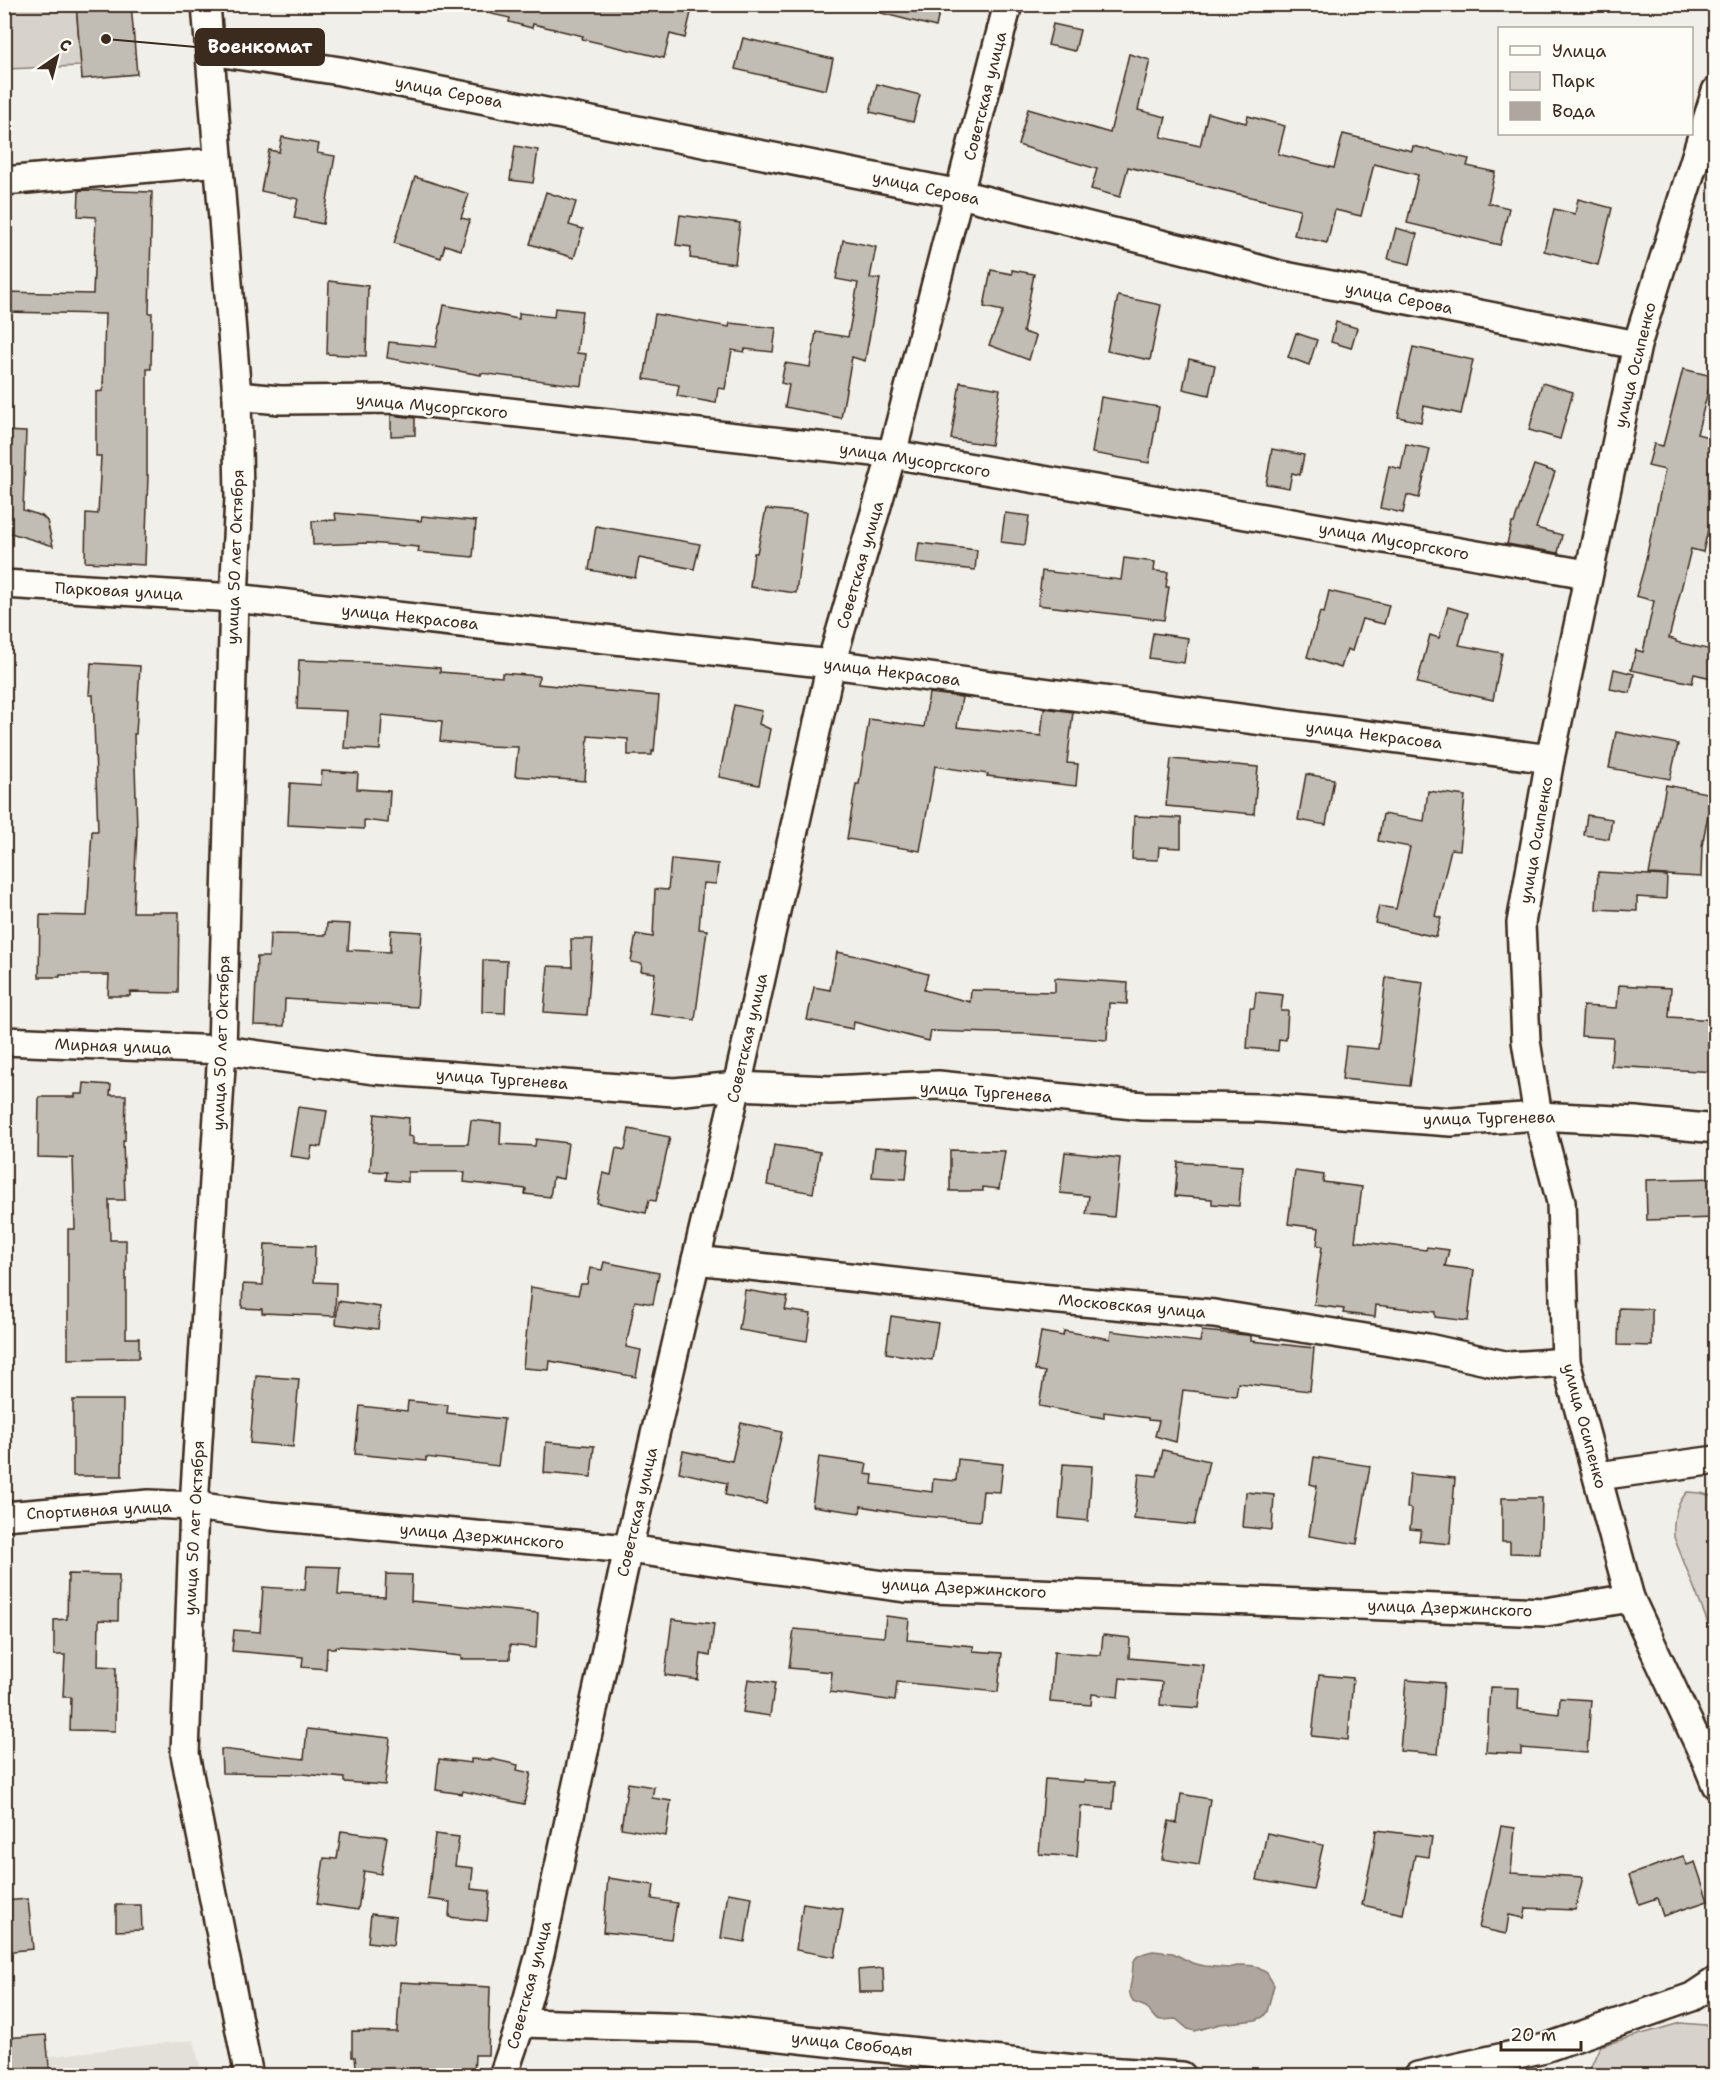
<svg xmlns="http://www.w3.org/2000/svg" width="1720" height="2080" font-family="'Shantell Sans',sans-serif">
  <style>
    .built { fill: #e3e0da }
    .green { fill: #d7d2cc; stroke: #897e75; stroke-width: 1.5 }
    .water { fill: #aea69f; stroke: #80746b; stroke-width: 1.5 }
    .building { fill: #c1bcb4; stroke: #3b2a1e; stroke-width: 1.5 }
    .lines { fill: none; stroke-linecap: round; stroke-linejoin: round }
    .minor-casing { stroke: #3b2a1e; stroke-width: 32 }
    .minor { stroke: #fdfcf7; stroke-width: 27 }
    .labels { text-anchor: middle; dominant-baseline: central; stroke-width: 5; stroke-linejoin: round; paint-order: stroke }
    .street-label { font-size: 16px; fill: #3b2a1e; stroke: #fdfcf7 }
    .leader { fill: none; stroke: #3b2a1e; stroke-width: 2 }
    .callout-dot { fill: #3b2a1e; stroke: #fdfcf7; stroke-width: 2 }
    .callout { fill: #3b2a1e; stroke: #3b2a1e; stroke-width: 2 }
    .callout-label { font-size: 18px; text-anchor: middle; font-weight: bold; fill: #fff }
  </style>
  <rect width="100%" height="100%" fill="#f1efea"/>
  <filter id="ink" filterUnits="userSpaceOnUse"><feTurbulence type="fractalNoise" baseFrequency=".0167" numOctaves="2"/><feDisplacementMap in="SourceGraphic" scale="12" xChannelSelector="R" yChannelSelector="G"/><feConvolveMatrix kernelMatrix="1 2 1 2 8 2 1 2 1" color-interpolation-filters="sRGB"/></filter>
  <g filter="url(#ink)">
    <polygon class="built" points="194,2040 202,2075 5,2076 5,2061"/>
    <g class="green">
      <polygon points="4,5 76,5 81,66 5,69"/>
      <path d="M1687 1492 1701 1493 1715 1497V1641L1674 1537C1673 1519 1675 1506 1687 1492Z"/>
      <polygon points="1680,2023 1706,2025 1715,2039 1715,2075 1581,2075 1589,2071 1600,2046"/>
    </g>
    <path class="water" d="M1153 1951 1173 1953 1192 1963 1205 1966 1228 1968 1242 1965 1255 1966 1267 1973 1274 1985 1267 2012 1263 2017 1256 2020 1220 2024 1195 2031 1188 2029 1176 2019 1161 2020 1155 2018 1146 2007 1133 2002C1129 1994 1129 1991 1131 1983 1135 1964 1127 1956 1153 1951Z"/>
    <g class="building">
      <polygon points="76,4 131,4 137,74 82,79"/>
      <polygon points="488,4 693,4 685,38 670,34 664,58 582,39 583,36 533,24 532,28 509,22 510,18 487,13"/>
      <polygon points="878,4 941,4 936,27 877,12"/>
      <polygon points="1053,24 1080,30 1075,51 1048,45"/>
      <polygon points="743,38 833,59 826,90 735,69"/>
      <polygon points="1129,54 1150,60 1138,110 1166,117 1161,137 1200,146 1208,113 1246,123 1248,116 1285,126 1278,154 1334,168 1343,134 1412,151 1413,146 1469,159 1467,166 1495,172 1488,203 1509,208 1500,245 1407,223 1418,175 1374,164 1361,216 1335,210 1327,243 1294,235 1300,209 1128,167 1120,197 1091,189 1097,169 1018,145 1028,109 1110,133"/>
      <polygon points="877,84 920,95 913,122 870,112"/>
      <polygon points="282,137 319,144 317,153 335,156 323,224 294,218 298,199 261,191 269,150 279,152"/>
      <polygon points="515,146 538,150 533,183 510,180"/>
      <polygon points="415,177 469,194 461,218 470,220 461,250 445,245 441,258 394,243"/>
      <polygon points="79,190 152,192 149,313 152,313 151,369 147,369 147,475 148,475 145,565 85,562 86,513 98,514 101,456 96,456 96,392 103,391 105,314 4,312 4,292 93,294 96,217 78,216"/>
      <polygon points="546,192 576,202 569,225 583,229 574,258 530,244"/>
      <polygon points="1578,199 1612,208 1598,265 1544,251 1554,209 1575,214"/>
      <polygon points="680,215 740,223 735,264 690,258 691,247 676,245"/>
      <polygon points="1396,228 1417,234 1410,264 1388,259"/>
      <polygon points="843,240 876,247 870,278 880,279 865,361 852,357 841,418 785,407 789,385 781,383 785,363 810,367 816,332 848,337 858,283 836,279"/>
      <polygon points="991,270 1012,274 1012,270 1034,274 1023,332 1036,336 1029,360 989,345 1003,311 984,307"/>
      <polygon points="329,281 368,286 366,356 327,354"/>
      <polygon points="1118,296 1161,305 1150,360 1107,351"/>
      <polygon points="444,305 519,319 519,313 554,317 555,308 582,311 577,353 586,354 582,386 481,373 481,375 387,358 389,342 436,347"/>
      <polygon points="655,314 729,327 730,323 776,328 773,352 745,349 744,352 732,350 725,389 718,388 716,403 677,396 679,385 644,379"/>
      <polygon points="1336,322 1357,328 1351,348 1331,342"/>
      <polygon points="1296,333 1317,340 1309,365 1288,357"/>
      <polygon points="1413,347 1473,360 1461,414 1424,406 1421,422 1398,417"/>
      <polygon points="1189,359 1215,365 1209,395 1183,389"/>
      <polygon points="1683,369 1712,376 1697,434 1716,439 1716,494 1703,552 1691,549 1669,638 1676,640 1676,642 1716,651 1716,679 1694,674 1692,683 1631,670 1636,650 1643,652 1654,601 1636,596 1644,568 1665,470 1648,466 1654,444 1663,446"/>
      <polygon points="960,382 1000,389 991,445 951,439"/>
      <polygon points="1542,383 1573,392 1560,439 1529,430"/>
      <polygon points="1101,397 1159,407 1149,463 1092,453"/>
      <polygon points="391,415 415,418 415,435 391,436"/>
      <polygon points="4,431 26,432 23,510 42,516 47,521 53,546 4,531"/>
      <polygon points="1406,444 1430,449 1419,498 1407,495 1403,513 1380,508 1389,466 1401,469"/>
      <polygon points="1272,449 1304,455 1300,475 1292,473 1289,488 1266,484"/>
      <polygon points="1534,465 1555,472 1536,528 1562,535 1558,553 1507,544 1512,523 1514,523"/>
      <polygon points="766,509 806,513 796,593 750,587 754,553 757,553"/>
      <polygon points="335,513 421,521 422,516 476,521 473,557 418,552 419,547 368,543 313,545 312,521 336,520"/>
      <polygon points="1005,513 1029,516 1025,545 1001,542"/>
      <polygon points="596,526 700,544 694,569 639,558 635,578 589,570"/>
      <polygon points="919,543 977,550 975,570 916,563"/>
      <polygon points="1124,558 1155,562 1154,571 1168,572 1166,587 1169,587 1164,620 1038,605 1042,571 1121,580"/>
      <polygon points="1329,591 1389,605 1384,624 1362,619 1352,651 1347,649 1341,668 1307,657 1320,612 1324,613"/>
      <polygon points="1448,607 1468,613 1459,645 1502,653 1493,700 1417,683 1430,635 1439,638"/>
      <polygon points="1153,633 1188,638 1184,663 1149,658"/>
      <polygon points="299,660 384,663 440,668 440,672 502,677 502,673 539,676 538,684 659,696 654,752 652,751 652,755 628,755 628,739 588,736 585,781 515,776 518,747 486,746 440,741 442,721 382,715 380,750 344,748 347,711 297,709"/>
      <polygon points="91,663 140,666 136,734 134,734 137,830 133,912 179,912 178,993 130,992 130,996 108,996 109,975 60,975 60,977 39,977 40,915 87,916 92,831 98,831 93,695 89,695"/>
      <polygon points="1614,669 1634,674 1630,693 1610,689"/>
      <polygon points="929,693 962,697 957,727 1041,736 1044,708 1073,712 1067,763 1078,764 1076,786 987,776 988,774 935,766 920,851 847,839 856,784 859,784 869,719 924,727"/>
      <polygon points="734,705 762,711 759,724 770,729 759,785 719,777"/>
      <polygon points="1616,732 1678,744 1670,779 1609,768"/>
      <polygon points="1171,759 1258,767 1254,814 1166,806"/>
      <polygon points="322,771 358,773 357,789 390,791 388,823 364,820 364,829 288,825 290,783 321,785"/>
      <polygon points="1306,774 1334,779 1326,825 1298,820"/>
      <polygon points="1666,785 1712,794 1702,846 1701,877 1649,874"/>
      <polygon points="1428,791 1465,796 1460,850 1451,849 1435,916 1441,918 1436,937 1375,923 1379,906 1396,909 1410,847 1378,841 1383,814 1424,821"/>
      <polygon points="1587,815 1612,819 1609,839 1584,835"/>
      <polygon points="1134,816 1181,818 1181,848 1159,847 1158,860 1132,859"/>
      <polygon points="671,859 718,864 716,884 703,883 699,929 707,930 695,1020 650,1014 655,973 641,971 642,964 631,962 636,934 653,937 655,889 668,890"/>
      <polygon points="1598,872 1667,876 1666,899 1637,897 1637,911 1596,909"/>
      <polygon points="327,923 350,924 348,950 390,952 391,930 422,932 417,1007 285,999 284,1026 254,1025 257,957 269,957 270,934 326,935"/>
      <polygon points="571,939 593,939 587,1015 544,1012 548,966 572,967"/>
      <polygon points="837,952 867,958 928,974 924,990 970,1002 971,990 1055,992 1055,978 1128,983 1127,1004 1109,1003 1107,1040 1027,1034 931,1031 929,1041 854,1022 853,1029 807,1020 814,987 830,990"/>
      <polygon points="483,960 507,961 505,1013 482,1012"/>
      <polygon points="1386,977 1423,982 1410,1086 1342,1079 1346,1046 1378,1049"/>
      <polygon points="1619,985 1671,988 1669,1017 1716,1020 1716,1072 1611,1066 1613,1038 1581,1036 1583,1006 1617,1008"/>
      <polygon points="1256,992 1283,995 1281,1011 1288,1011 1286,1040 1279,1039 1278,1051 1247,1048 1250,1008 1254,1008"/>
      <polygon points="84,1083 111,1085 110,1095 126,1095 125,1141 123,1141 125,1200 109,1200 110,1240 126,1240 126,1338 139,1338 139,1358 68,1359 68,1229 75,1229 73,1158 38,1157 39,1097 75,1097 75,1094 83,1094"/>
      <polygon points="298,1107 327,1111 321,1147 312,1146 310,1159 290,1156"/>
      <polygon points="375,1114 409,1118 408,1136 413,1137 413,1144 468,1144 471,1120 501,1123 500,1144 535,1146 536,1139 568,1143 563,1179 553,1177 550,1197 525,1194 526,1189 464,1182 465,1172 408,1172 408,1182 386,1180 387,1172 370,1171"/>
      <polygon points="629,1129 670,1137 656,1201 649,1200 646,1213 597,1203 603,1173 611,1175 616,1148 625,1150"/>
      <polygon points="774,1145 820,1152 813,1193 767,1185"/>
      <polygon points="875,1147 909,1149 906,1179 872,1177"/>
      <polygon points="950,1150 1005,1151 999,1189 983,1187 983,1191 950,1191"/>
      <polygon points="1065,1152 1120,1158 1114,1217 1086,1214 1089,1196 1060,1193"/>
      <polygon points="1178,1162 1242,1166 1239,1206 1212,1204 1212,1199 1175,1196"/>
      <polygon points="1295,1171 1324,1175 1323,1182 1362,1187 1355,1241 1426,1250 1427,1247 1449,1250 1445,1266 1474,1270 1468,1321 1435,1317 1435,1312 1376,1305 1375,1317 1343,1313 1344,1309 1314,1305 1322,1246 1317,1245 1319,1228 1288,1224"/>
      <polygon points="1716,1178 1716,1218 1647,1220 1646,1180"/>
      <polygon points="265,1244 315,1246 314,1282 336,1283 335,1316 262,1313 262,1309 242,1308 243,1284 263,1285"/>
      <polygon points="604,1262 659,1273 653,1304 635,1301 626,1347 641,1350 636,1377 550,1361 549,1370 523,1368 531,1287 578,1295 581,1284 587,1284 590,1268 602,1270"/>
      <polygon points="745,1290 788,1297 785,1310 811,1314 807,1341 739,1330"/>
      <polygon points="338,1301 380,1307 378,1329 336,1324"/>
      <polygon points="1619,1308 1652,1309 1652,1346 1618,1345"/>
      <polygon points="891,1316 938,1323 932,1360 886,1353"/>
      <polygon points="1064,1331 1110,1339 1111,1331 1200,1342 1202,1331 1247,1335 1251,1336 1251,1341 1314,1348 1310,1391 1238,1383 1236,1396 1183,1390 1176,1442 1155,1436 1159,1421 1148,1420 1148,1418 1104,1412 1104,1418 1039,1406 1045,1372 1035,1370 1041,1332 1063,1336"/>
      <polygon points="256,1376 299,1379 293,1447 250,1443"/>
      <polygon points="73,1400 123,1400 122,1476 73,1476"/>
      <polygon points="408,1401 448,1405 447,1413 504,1419 498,1466 426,1457 426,1461 355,1454 360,1406 407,1411"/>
      <polygon points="741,1423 782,1432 766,1504 725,1495 727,1483 679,1472 683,1451 732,1461"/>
      <polygon points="546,1442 594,1446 591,1477 544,1473"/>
      <polygon points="1163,1450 1209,1461 1194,1525 1134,1519 1139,1474 1157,1476"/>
      <polygon points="819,1457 867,1464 865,1474 873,1475 872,1484 932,1492 933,1479 956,1481 958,1459 1003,1464 1000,1492 983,1491 980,1521 911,1515 861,1506 860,1513 812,1506"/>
      <polygon points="1314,1457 1370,1466 1357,1544 1309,1536 1317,1486 1310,1484"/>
      <polygon points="1063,1464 1092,1466 1088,1521 1059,1518"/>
      <polygon points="1410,1474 1455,1478 1450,1544 1419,1541 1421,1530 1410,1529 1412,1509 1407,1508"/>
      <polygon points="1246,1492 1274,1495 1272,1530 1243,1527"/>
      <polygon points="1502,1498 1542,1498 1540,1554 1510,1553 1510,1542 1502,1542"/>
      <polygon points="307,1566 340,1567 338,1595 385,1597 386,1574 412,1575 411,1601 538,1613 536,1648 510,1645 510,1659 461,1659 461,1656 404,1650 336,1646 335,1648 327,1648 326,1669 302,1667 303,1657 232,1651 234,1630 260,1632 263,1587 305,1590"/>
      <polygon points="68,1574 119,1575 118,1621 99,1620 98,1666 116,1667 115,1731 70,1730 71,1697 63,1697 65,1655 54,1655 54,1620 67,1619"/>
      <polygon points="886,1616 909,1619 907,1640 974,1646 973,1651 1002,1653 998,1692 897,1682 895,1701 830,1692 832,1672 789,1668 794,1629 884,1637"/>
      <polygon points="672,1619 714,1624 710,1656 701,1654 698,1680 665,1675"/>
      <polygon points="1103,1635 1130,1638 1129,1658 1204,1665 1199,1708 1160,1705 1162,1682 1120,1678 1118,1697 1092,1694 1091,1705 1050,1702 1054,1652 1101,1655"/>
      <polygon points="1319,1675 1353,1678 1348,1740 1312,1736"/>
      <polygon points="748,1679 775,1683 770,1716 743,1712"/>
      <polygon points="1406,1680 1444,1683 1438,1754 1400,1751"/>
      <polygon points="1490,1687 1519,1688 1518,1709 1559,1714 1560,1698 1591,1700 1587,1753 1521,1748 1521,1754 1486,1752"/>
      <polygon points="307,1729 390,1738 385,1785 344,1782 344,1778 303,1774 222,1773 221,1749 304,1759"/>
      <polygon points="439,1759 471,1763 471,1759 491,1760 492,1759 518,1765 517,1770 531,1773 524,1804 463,1791 462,1794 436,1790"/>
      <polygon points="1045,1779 1084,1782 1084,1780 1115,1782 1113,1809 1081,1806 1077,1857 1039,1854"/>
      <polygon points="628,1783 654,1787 652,1798 671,1801 666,1836 621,1828"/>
      <polygon points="1181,1794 1210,1799 1199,1865 1162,1859 1169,1821 1177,1823"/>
      <polygon points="1501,1826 1515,1828 1511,1873 1583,1877 1575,1910 1526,1908 1524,1918 1509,1915 1506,1934 1479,1928"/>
      <polygon points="1376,1830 1432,1837 1429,1857 1415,1855 1403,1914 1362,1905 1373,1851"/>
      <polygon points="341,1831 387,1837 381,1874 364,1871 358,1910 317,1904 324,1858 337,1859"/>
      <polygon points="1267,1833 1323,1845 1313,1890 1257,1880"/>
      <polygon points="435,1834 459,1837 455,1866 473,1868 471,1889 490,1891 487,1921 449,1917 450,1902 428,1899"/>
      <polygon points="1683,1856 1687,1865 1695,1862 1708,1901 1663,1916 1657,1898 1639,1904 1629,1875"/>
      <polygon points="608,1878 654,1885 652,1899 677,1903 671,1939 603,1932"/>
      <polygon points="728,1893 752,1897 745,1942 721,1938"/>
      <polygon points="28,1899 33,1949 4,1952 4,1901"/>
      <polygon points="803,1903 843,1909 835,1957 796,1950"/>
      <polygon points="116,1905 141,1905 142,1930 116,1931"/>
      <polygon points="371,1914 396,1917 393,1945 368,1942"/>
      <polygon points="883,1968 884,1992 859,1992 858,1970"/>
      <polygon points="400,1982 490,1987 488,2055 475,2055 474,2076 357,2076 355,2057 352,2057 352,2031 397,2032"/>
      <polygon points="46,2035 50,2076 4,2076 4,2038"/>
    </g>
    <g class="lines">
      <g class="minor-casing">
        <g id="minor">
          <polyline points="206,4 237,396 239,497 234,598 222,1050 194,1506 185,1754 249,2076"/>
          <polyline points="210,51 340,71 960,194 1230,261 1280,275 1637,345"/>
          <polyline points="1716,91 1637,345 1550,759 1521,923 1526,1041 1538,1116 1561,1202 1566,1362 1630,1598 1705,1758 1716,1785"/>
          <polyline points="4,181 218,162"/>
          <polyline points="237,396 280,400 390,399 892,454 1587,574"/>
          <polyline points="4,584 234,598 831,664 1550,759"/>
          <polyline points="4,1041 222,1050 375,1070 674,1092 737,1086 830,1090 938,1085 1143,1106 1261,1108 1451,1122 1538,1116 1636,1121 1716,1129"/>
          <polyline points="696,1260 1039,1298 1214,1314 1428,1348 1509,1366 1566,1362"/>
          <polyline points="1598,1476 1716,1460"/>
          <polyline points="4,1516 149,1504 194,1506 270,1516 628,1549 905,1588 1546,1612 1630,1598"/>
          <polyline points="521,2023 699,2028 1075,2069 1182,2076"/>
          <polyline points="503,2076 521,2023 540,1954 628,1549 737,1086 831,664 892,454 1008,4"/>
          <polyline points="1418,2076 1545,2048 1692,1997 1716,1981"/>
        </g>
      </g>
      <use href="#minor" class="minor"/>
    </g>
  </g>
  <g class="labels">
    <g class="street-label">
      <text transform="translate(449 92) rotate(11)">улица Серова</text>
      <text transform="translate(985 96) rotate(-76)">Советская улица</text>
      <text transform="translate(926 188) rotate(12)">улица Серова</text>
      <text transform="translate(1399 298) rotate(11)">улица Серова</text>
      <text transform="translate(1635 365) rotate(-76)">улица Осипенко</text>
      <text transform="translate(432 406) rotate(5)">улица Мусоргского</text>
      <text transform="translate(915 460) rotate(9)">улица Мусоргского</text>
      <text transform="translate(1394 541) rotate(10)">улица Мусоргского</text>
      <text transform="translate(235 557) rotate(-88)">улица 50 лет Октября</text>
      <text transform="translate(860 565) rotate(-74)">Советская улица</text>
      <text transform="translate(119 591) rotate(3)">Парковая улица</text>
      <text transform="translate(410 617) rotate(6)">улица Некрасова</text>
      <text transform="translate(892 672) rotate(7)">улица Некрасова</text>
      <text transform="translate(1374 735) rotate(7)">улица Некрасова</text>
      <text transform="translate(1536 840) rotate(-80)">улица Осипенко</text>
      <text transform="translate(747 1038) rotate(-77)">Советская улица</text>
      <text transform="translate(221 1043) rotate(-88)">улица 50 лет Октября</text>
      <text transform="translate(113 1046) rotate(2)">Мирная улица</text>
      <text transform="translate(502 1079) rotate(4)">улица Тургенева</text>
      <text transform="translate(986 1092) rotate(4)">улица Тургенева</text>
      <text transform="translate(1489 1118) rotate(-1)">улица Тургенева</text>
      <text transform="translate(1132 1306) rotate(5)">Московская улица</text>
      <text transform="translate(1585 1426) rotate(75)">улица Осипенко</text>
      <text transform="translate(99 1510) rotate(-3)">Спортивная улица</text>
      <text transform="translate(637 1512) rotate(-77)">Советская улица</text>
      <text transform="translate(194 1528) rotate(-87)">улица 50 лет Октября</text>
      <text transform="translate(482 1536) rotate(5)">улица Дзержинского</text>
      <text transform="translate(964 1588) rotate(3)">улица Дзержинского</text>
      <text transform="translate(1450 1608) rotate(2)">улица Дзержинского</text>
      <text transform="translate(529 1985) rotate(-75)">Советская улица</text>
      <text transform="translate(852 2044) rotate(6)">улица Свободы</text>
    </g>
  </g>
  <path class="leader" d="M106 39L196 47"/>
  <circle class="callout-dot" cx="106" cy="39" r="6"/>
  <rect class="callout" x="196" y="29" width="128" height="36" rx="6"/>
  <g class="callout-label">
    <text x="260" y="53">Военкомат</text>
  </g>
  <rect width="1720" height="2080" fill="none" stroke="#fdfcf7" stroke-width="24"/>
  <rect x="12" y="12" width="1696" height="2056" fill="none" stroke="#3b2a1e" stroke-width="2" filter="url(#ink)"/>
  <rect x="1498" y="27" width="195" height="108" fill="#fdfcf7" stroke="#afa8a0" stroke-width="1.5"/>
  <rect x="1510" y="46" width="30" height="9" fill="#fdfcf7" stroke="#afa8a0" stroke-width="1.5"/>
  <text x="1552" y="57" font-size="18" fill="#3b2a1e">Улица</text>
  <rect x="1510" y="72" width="30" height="18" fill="#d7d2cc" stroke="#afa8a0" stroke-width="1.5"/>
  <text x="1552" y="87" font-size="18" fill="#3b2a1e">Парк</text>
  <rect x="1510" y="102" width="30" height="18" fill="#aea69f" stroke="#afa8a0" stroke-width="1.5"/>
  <text x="1552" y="117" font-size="18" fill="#3b2a1e">Вода</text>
  <g transform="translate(57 57) rotate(35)" stroke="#fdfcf7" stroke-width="4.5" paint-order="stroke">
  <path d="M0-4.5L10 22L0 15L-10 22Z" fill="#3b2a1e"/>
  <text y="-9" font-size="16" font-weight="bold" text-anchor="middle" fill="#3b2a1e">С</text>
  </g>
  <path d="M1501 2041v9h80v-9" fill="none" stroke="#3b2a1e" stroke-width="3"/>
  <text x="1510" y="2041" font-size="18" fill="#3b2a1e" stroke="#fdfcf7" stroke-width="4.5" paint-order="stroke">20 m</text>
</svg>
